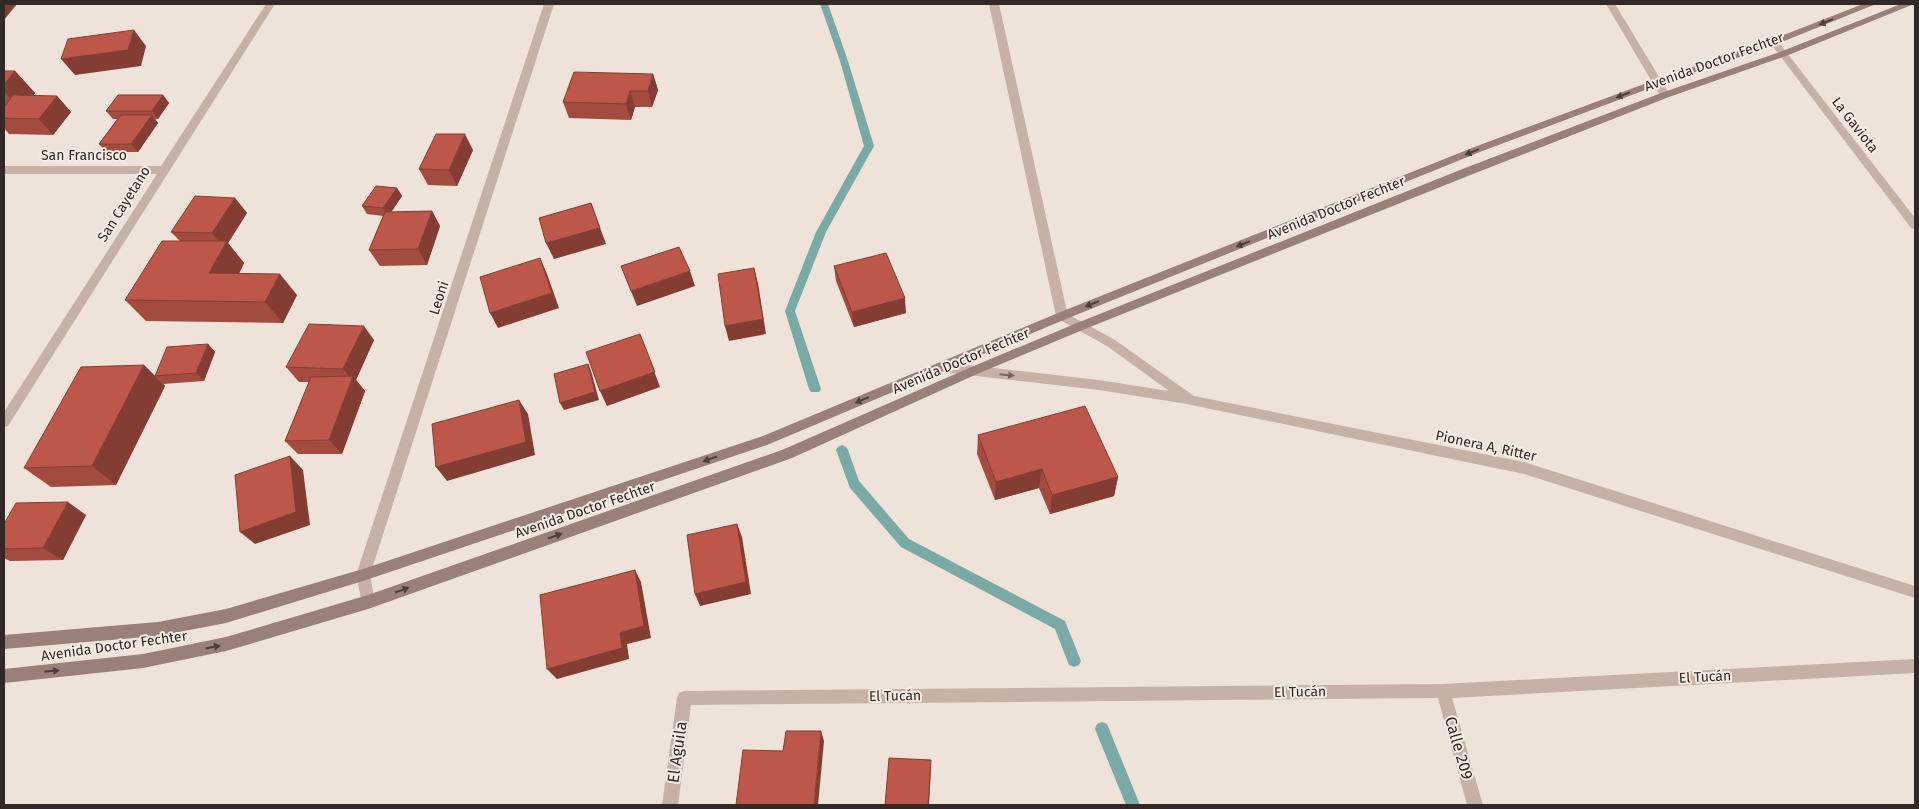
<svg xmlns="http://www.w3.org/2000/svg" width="1919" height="809" font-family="'Fira Sans',sans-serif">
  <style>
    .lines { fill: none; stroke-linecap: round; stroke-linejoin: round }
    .stream { fill: #7aaaa6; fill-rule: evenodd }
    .service { fill: #c6b1a6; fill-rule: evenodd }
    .minor { fill: #c6b1a6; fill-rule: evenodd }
    .secondary { fill: #998078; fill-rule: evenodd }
    .wall { fill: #a34b3f }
    .shaded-wall { fill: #843d33 }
    .building { fill: #bd5749; stroke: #843d33 }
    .oneway { fill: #4c3f3a }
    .oneway2 { fill: #756660 }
    .labels { text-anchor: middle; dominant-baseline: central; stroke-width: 4; stroke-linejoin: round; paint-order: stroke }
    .street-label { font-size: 14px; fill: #322926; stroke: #f7ece4 }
    .near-street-label { font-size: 16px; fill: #322926; stroke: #f7ece4 }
  </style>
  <rect width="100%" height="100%" fill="#efe2d9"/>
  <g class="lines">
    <g class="stream">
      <polygon points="820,4 828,4 848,61 874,146 826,232 795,311 821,389 819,392 811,392 809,389 785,311 816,232 864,146 840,61"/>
      <polygon points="842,445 846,447 848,450 859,481 909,539 1065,621 1081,661 1079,665 1074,667 1069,665 1055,629 901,547 850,488 836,450 838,447"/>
      <polygon points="1102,722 1107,724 1140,805 1126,805 1095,729 1097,724"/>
    </g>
    <polygon class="service" points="989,4 999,4 1068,316 1062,321 1056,316"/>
    <g class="minor">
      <polygon points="266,4 275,4 8,426 4,427 4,412 157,174 4,174 4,166 161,166"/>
      <polygon points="544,4 554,4 370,575 375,602 373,607 368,609 363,607 356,575"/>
      <polygon points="1606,4 1615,4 1670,95 1669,97 1661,97"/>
      <polygon points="1774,39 1777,40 1915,218 1915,229 1911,228 1771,44 1769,42"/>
      <polygon points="1062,311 1115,340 1194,396 1524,462 1915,586 1915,598 1524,474 1187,404 1099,390 941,372 937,370 935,367 937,364 941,362 1099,380 1169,391 1107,346 1058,319 1056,316"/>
      <polygon points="1915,659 1915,673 1452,698 1483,805 1467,805 1438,698 691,705 678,805 662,805 677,698 679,693 684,691 1443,684"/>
    </g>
    <g class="secondary">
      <polygon points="1863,4 1876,4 1777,44 1661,84 1485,150 1066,319 767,445 363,581 226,623 158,636 4,649 4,635 158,622 226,609 363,569 763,436 1058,313 1477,146 1655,80 1771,40"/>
      <polygon points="1901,4 1914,4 1786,56 1669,97 1473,174 1085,329 977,374 792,458 368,609 226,651 143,668 4,683 4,669 143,654 226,637 368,595 782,450 969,368 1077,323 1465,168 1661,93 1780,52"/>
    </g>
  </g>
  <g class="wall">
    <polygon points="4,71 15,71 35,93 33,96 57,96 71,112 53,135 9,134 4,128"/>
    <polygon points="653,74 658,90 652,107 635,107 631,120 569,118 563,102"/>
    <polygon points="163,95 169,103 158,119 155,119 158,123 138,152 106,152 99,144 117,119 113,119 106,111"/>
    <polygon points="473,150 457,186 428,185 419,169"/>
    <polygon points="397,188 402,196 391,212 432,211 440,226 427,265 380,266 369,250 383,216 367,214 362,206"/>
    <polygon points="235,198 247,213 228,243 244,263 239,274 297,295 283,323 146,321 125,300 180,241 171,232"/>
    <polygon points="834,266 906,313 854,327 836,281"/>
    <polygon points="374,340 356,380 365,391 342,454 298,454 285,441 309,382 299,382 286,367"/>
    <polygon points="208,344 215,352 204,381 163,384 155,376"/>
    <polygon points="144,365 165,386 116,485 51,487 24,468"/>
    <polygon points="978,435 1118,477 1114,496 1050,514 1039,488 995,500 977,454"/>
    <polygon points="86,515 63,560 10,561 4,558 4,524"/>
  </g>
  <g class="shaded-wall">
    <polygon points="4,4 17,4 4,20"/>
    <polygon points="134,30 146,46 141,66 75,75 61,59"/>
    <polygon points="15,71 35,93 22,111 4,91 4,85"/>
    <polygon points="653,74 658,90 652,107 648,91"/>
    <polygon points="630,91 635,107 631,120 626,104"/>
    <polygon points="163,95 169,103 158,119 152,111"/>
    <polygon points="57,96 71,112 53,135 39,119"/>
    <polygon points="152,115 158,123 138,152 131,144"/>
    <polygon points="465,134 473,150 457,186 449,170"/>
    <polygon points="397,188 402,196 388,217 383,208"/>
    <polygon points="235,198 247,213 228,243 244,263 227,295 209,273 223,247 212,233"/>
    <polygon points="591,203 606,244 554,259 546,243"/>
    <polygon points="432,211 440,226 427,265 418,249"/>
    <polygon points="540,258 547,274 559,308 498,328 490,313"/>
    <polygon points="754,268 758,283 766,334 729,341 725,326"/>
    <polygon points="690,271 695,286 637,306 631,291"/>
    <polygon points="280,274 297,295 283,323 265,302"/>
    <polygon points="905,298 906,313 854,327 852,312"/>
    <polygon points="364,326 374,340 356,380 365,391 342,454 329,440 352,380 343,369"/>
    <polygon points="640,334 660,387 607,406 600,391"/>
    <polygon points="208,344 215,352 204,381 196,373"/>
    <polygon points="588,364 591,371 599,400 564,410 560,403"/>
    <polygon points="144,365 165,386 116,485 92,466"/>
    <polygon points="519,400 528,414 535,455 447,481 436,467"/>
    <polygon points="290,456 303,470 310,525 255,544 240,532"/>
    <polygon points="1042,469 1039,488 995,500 996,482"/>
    <polygon points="1118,477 1114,496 1050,514 1052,495"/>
    <polygon points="68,502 86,515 63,560 43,548"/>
    <polygon points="737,524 742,537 751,594 700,606 695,594"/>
    <polygon points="635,570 641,582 651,638 627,644 629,659 557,679 547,669 620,633"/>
    <polygon points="821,731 824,741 818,805 814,805"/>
    <polygon points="931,760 931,769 929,805 928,805"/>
  </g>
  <g class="building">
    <polygon points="134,30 128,50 61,59 68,39"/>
    <polygon points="4,71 15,71 4,85"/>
    <polygon points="574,72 653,74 648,91 630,91 626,104 563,102"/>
    <polygon points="13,95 57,96 39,119 4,118 4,107"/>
    <polygon points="118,95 163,95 152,111 106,111"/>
    <polygon points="121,115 152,115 131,144 99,144"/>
    <polygon points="436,134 465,134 449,170 419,169"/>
    <polygon points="376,186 397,188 383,208 362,206"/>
    <polygon points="195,196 235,198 212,233 171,232"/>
    <polygon points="591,203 600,228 546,243 539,218"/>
    <polygon points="432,211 418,249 369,250 385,212"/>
    <polygon points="162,241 227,241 209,273 280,274 265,302 125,300"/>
    <polygon points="679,247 690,271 631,291 621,266"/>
    <polygon points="886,253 905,298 852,312 834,266"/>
    <polygon points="540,258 552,293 490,313 480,277"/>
    <polygon points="754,268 763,319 725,326 718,274"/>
    <polygon points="309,324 364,326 343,369 286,367"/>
    <polygon points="640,334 655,372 600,391 586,352"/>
    <polygon points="208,344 196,373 155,376 167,347"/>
    <polygon points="588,364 595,392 560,403 554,374"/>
    <polygon points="144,365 92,466 24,468 81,367"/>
    <polygon points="353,376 329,440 285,441 311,377"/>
    <polygon points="519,400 526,442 436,467 432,424"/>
    <polygon points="1085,406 1118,477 1052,495 1042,469 996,482 978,435"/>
    <polygon points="290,456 296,512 240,532 235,475"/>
    <polygon points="68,502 43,548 4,549 4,524 16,503"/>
    <polygon points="737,524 746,582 695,594 687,535"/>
    <polygon points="635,570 644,626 620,633 622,648 547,669 540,595"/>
    <polygon points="786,731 821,731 814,805 736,805 743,750 783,751"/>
    <polygon points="889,758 931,760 928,805 885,805"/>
  </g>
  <defs><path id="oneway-solid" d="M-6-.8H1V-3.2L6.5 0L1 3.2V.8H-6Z" transform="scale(1.25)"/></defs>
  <g class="oneway">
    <use href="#oneway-solid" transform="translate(1826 22) rotate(158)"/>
    <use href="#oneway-solid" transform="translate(1623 95) rotate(159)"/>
    <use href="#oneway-solid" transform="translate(1472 152) rotate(158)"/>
    <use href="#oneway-solid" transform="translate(1243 244) rotate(158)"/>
    <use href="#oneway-solid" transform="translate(1092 304) rotate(158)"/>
    <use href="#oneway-solid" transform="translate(862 400) rotate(157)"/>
    <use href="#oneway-solid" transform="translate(710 459) rotate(161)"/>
    <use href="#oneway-solid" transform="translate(555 536) rotate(-19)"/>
    <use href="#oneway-solid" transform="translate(402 590) rotate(-19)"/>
    <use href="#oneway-solid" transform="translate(213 647) rotate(-11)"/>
    <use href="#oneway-solid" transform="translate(52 671) rotate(-6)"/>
  </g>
  <use class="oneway2" href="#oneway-solid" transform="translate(1007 375) rotate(6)"/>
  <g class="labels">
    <g class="street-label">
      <text transform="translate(1714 62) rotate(-20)">Avenida Doctor Fechter</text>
      <text transform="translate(1855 125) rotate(52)">La Gaviota</text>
      <text x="84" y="155">San Francisco</text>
      <text transform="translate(124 204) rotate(-58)">San Cayetano</text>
      <text transform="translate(1336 208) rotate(-22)">Avenida Doctor Fechter</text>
      <text transform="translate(439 298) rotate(-72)">Leoni</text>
      <text transform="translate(961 361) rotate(-23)">Avenida Doctor Fechter</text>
      <text transform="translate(1486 446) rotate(12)">Pionera A, Ritter</text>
      <text transform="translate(585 510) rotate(-19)">Avenida Doctor Fechter</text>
      <text transform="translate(114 646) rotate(-8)">Avenida Doctor Fechter</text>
      <text transform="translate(1705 677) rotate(-3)">El Tucán</text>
      <text transform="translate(1300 692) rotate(-1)">El Tucán</text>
      <text transform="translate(895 696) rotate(-1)">El Tucán</text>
    </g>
    <g class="near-street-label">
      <text transform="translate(1459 748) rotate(74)">Calle 209</text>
      <text transform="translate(677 752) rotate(-82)">El Aguila</text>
    </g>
  </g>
  <rect width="1919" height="809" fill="none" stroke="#322926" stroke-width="10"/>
</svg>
